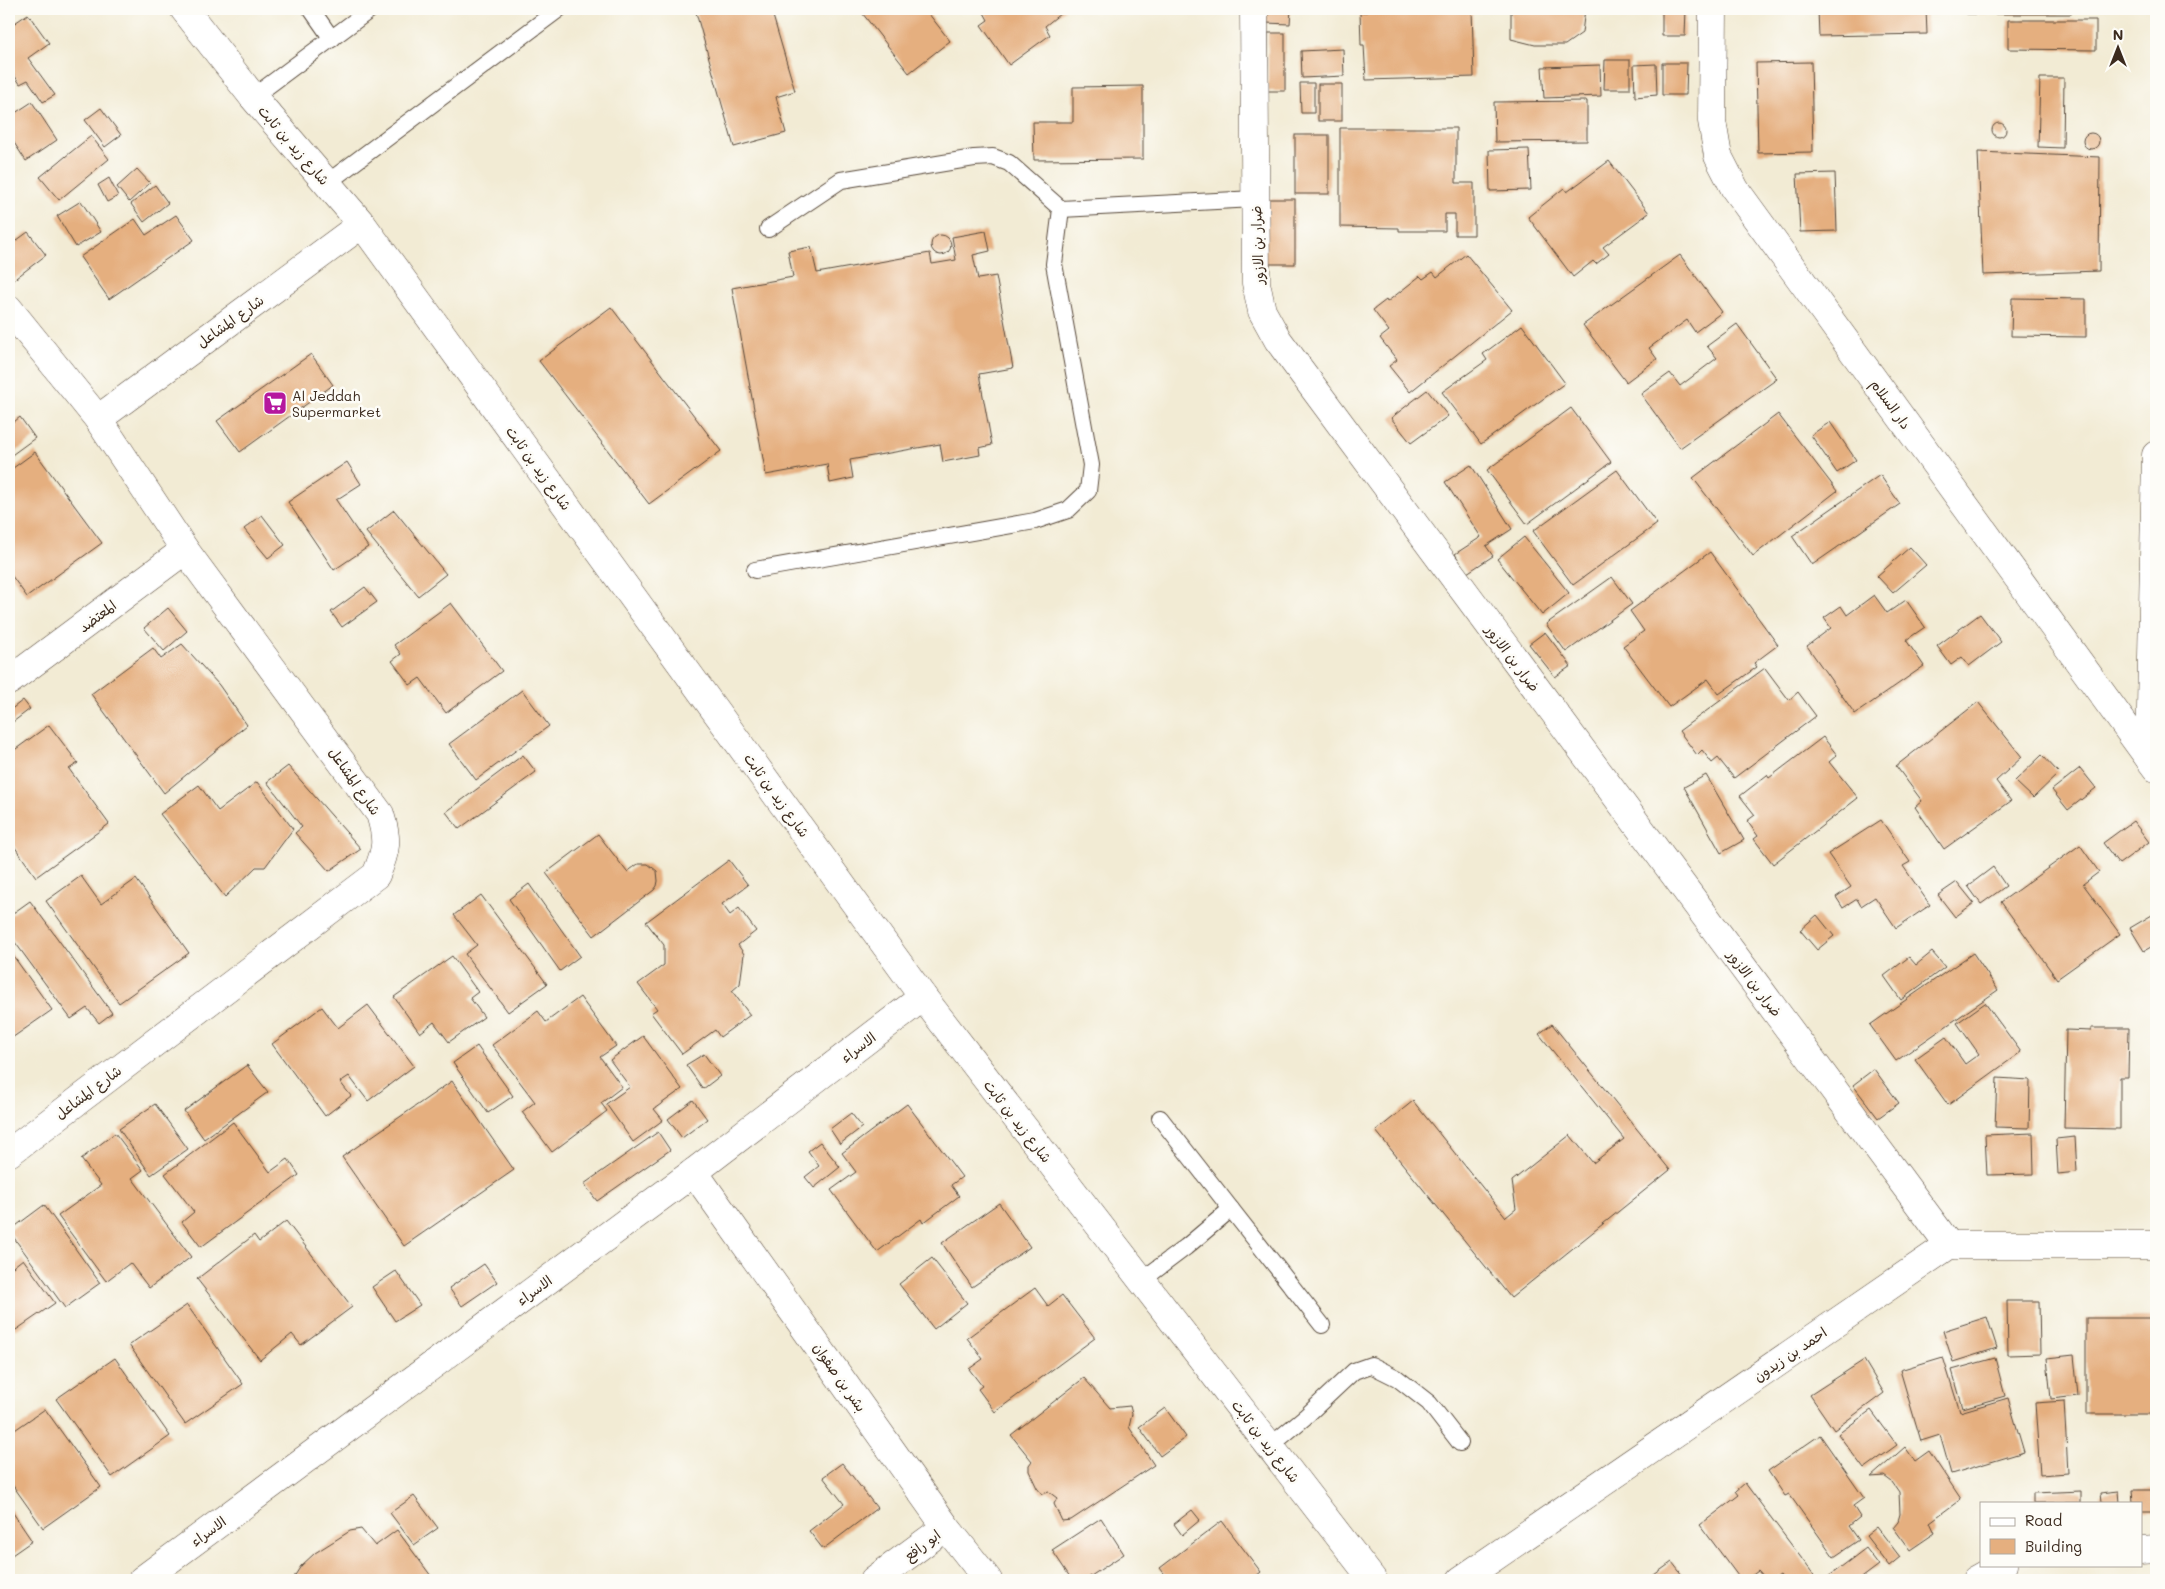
<svg xmlns="http://www.w3.org/2000/svg" width="2165" height="1589" font-family="Mali,'Playpen Sans Arabic',sans-serif">
  <style>
    .building { fill: #e5af7f }
    .lines { fill: none; stroke-linecap: round; stroke-linejoin: round }
    .lane-casing { stroke: #564739; stroke-width: 18 }
    .street-casing { stroke: #564739; stroke-width: 29 }
    .lane { stroke: #fff; stroke-width: 16 }
    .street { stroke: #fff; stroke-width: 28 }
    .labels { text-anchor: middle; dominant-baseline: central; stroke-width: 5; stroke-linejoin: round; paint-order: stroke }
    .street-label { font-size: 14px; fill: #3b2a1e; stroke: #fdfcf7 }
    .poi-label { font-size: 14px; fill: #3b2a1e; stroke: #fdfcf7; text-anchor: start }
  </style>
  <rect width="100%" height="100%" fill="#fdfcf7"/>
  <filter id="ink" filterUnits="userSpaceOnUse"><feTurbulence type="fractalNoise" baseFrequency=".02" numOctaves="2"/><feDisplacementMap in="SourceGraphic" scale="10" xChannelSelector="R" yChannelSelector="G"/><feConvolveMatrix kernelMatrix="1 2 1 2 8 2 1 2 1" color-interpolation-filters="sRGB"/></filter>
  <filter id="wash" filterUnits="userSpaceOnUse"><feTurbulence type="fractalNoise" baseFrequency=".0096" numOctaves="4" result="noise"/><feDisplacementMap in="SourceGraphic" scale="20" xChannelSelector="R" yChannelSelector="G"/><feGaussianBlur stdDeviation="1.12" result="paint"/><feColorMatrix in="noise" values="0 0 0 0 0 0 0 0 0 0 0 0 0 0 0 0 0 1.4 0 .05"/><feComposite in="paint" operator="in"/></filter>
  <g filter="url(#wash)">
    <rect width="100%" height="100%" fill="#f2ebd4"/>
    <g id="blocks">
      <g class="building">
        <polygon points="695,9 744,9 744,10 771,9 795,91 776,97 786,133 734,147"/>
        <polygon points="859,9 925,9 950,41 909,73"/>
        <polygon points="982,9 1066,9 1045,26 1050,35 1009,65 981,25 988,20"/>
        <polygon points="1267,9 1291,9 1290,24 1266,23"/>
        <polygon points="1367,9 1472,9 1474,77 1366,80 1364,45 1361,45 1360,12 1367,12"/>
        <polygon points="1511,9 1585,9 1582,33 1565,45 1535,45 1511,39"/>
        <polygon points="1662,9 1686,9 1685,36 1662,36"/>
        <polygon points="1818,9 1926,9 1927,34 1819,36"/>
        <rect x="1967" y="9" width="104" height="5"/>
        <polygon points="28,14 49,43 28,58 55,95 43,102 28,80 20,84 9,67 9,27"/>
        <polygon points="2008,20 2096,20 2096,50 2008,49"/>
        <rect x="1268" y="33" width="17" height="58"/>
        <polygon points="1343,49 1344,76 1302,78 1301,51"/>
        <polygon points="1605,60 1630,60 1630,89 1604,89"/>
        <polygon points="1811,62 1813,152 1758,153 1756,63"/>
        <polygon points="1662,63 1687,63 1686,95 1662,95"/>
        <polygon points="1656,64 1657,95 1635,97 1634,65"/>
        <polygon points="1600,65 1601,96 1544,98 1542,67"/>
        <polygon points="2040,78 2064,78 2063,148 2038,147"/>
        <polygon points="1300,83 1314,83 1314,113 1301,113"/>
        <rect x="1318" y="84" width="24" height="37"/>
        <polygon points="1143,86 1143,159 1034,160 1033,122 1073,122 1073,87"/>
        <polygon points="1587,101 1587,141 1495,142 1494,102"/>
        <polygon points="32,102 57,140 26,161 9,135 9,117"/>
        <polygon points="101,108 121,135 105,147 85,120"/>
        <circle cx="1999" cy="130" r="7"/>
        <polygon points="1340,128 1456,128 1456,183 1474,183 1474,235 1455,235 1455,214 1445,214 1445,231 1399,231 1399,228 1340,227"/>
        <circle cx="2091" cy="141" r="8"/>
        <rect x="1295" y="135" width="34" height="59"/>
        <polygon points="91,136 109,159 59,200 40,177"/>
        <polygon points="1529,149 1531,190 1490,191 1489,150"/>
        <polygon points="1978,152 2100,157 2099,271 1983,275"/>
        <polygon points="1609,161 1649,213 1603,247 1609,254 1596,264 1593,261 1573,277 1528,217 1564,188 1567,192"/>
        <polygon points="137,169 150,183 129,202 117,187"/>
        <polygon points="1835,173 1837,231 1800,232 1797,174"/>
        <polygon points="109,178 118,196 107,202 98,185"/>
        <polygon points="155,185 168,203 144,222 131,204"/>
        <rect x="1264" y="199" width="31" height="65"/>
        <polygon points="81,201 101,232 76,247 57,216"/>
        <polygon points="176,215 194,240 109,299 80,257 135,219 146,235"/>
        <polygon points="986,231 990,251 973,255 978,279 996,276 1013,368 979,374 992,445 979,448 980,455 943,462 940,444 850,460 853,478 830,483 827,464 766,475 732,288 793,277 788,251 811,247 817,273 930,253 932,264 956,260 952,237"/>
        <polygon points="28,232 46,255 12,281 9,277 9,246"/>
        <circle cx="941" cy="245" r="10"/>
        <polygon points="1466,254 1512,310 1410,392 1389,366 1397,360 1380,338 1389,331 1373,310 1386,300 1387,302 1420,276 1423,279 1433,272 1437,277"/>
        <polygon points="1680,255 1722,312 1695,332 1687,320 1649,348 1657,359 1626,382 1583,325"/>
        <polygon points="2012,298 2086,299 2086,337 2011,336"/>
        <polygon points="611,307 721,451 649,504 539,361"/>
        <polygon points="1737,324 1777,379 1680,448 1641,394 1670,373 1680,386 1717,358 1707,346"/>
        <polygon points="1522,325 1565,383 1481,444 1442,392 1487,360 1483,354"/>
        <polygon points="311,354 333,385 240,452 217,421"/>
        <polygon points="1427,390 1448,416 1411,443 1391,418"/>
        <polygon points="1571,408 1611,462 1527,524 1487,470"/>
        <polygon points="1778,414 1837,491 1753,556 1693,478"/>
        <polygon points="20,417 35,438 9,457 9,426"/>
        <polygon points="1830,422 1856,460 1837,473 1811,435"/>
        <polygon points="35,452 102,543 27,597 9,572 9,471"/>
        <polygon points="347,462 361,484 336,500 368,547 334,570 288,502"/>
        <polygon points="1471,465 1512,529 1486,546 1493,556 1467,573 1455,554 1481,537 1445,482"/>
        <polygon points="1617,470 1657,524 1573,585 1533,531"/>
        <polygon points="1880,475 1900,504 1812,565 1792,536"/>
        <polygon points="394,510 446,574 418,596 366,532"/>
        <polygon points="262,515 285,545 268,558 244,529"/>
        <polygon points="1524,537 1569,593 1542,615 1497,559"/>
        <polygon points="1910,547 1926,565 1893,593 1877,576"/>
        <polygon points="1710,552 1778,645 1754,663 1757,667 1719,694 1708,679 1669,707 1623,646 1644,631 1630,611"/>
        <polygon points="1612,577 1632,604 1566,652 1546,624"/>
        <polygon points="365,587 377,602 342,627 331,612"/>
        <polygon points="1874,595 1887,613 1906,600 1925,627 1906,640 1924,666 1855,714 1807,646 1831,628 1824,618 1841,606 1847,615"/>
        <polygon points="451,603 502,671 446,713 420,678 410,685 392,661 401,654 394,645"/>
        <polygon points="168,608 187,631 164,651 144,628"/>
        <polygon points="1980,614 2001,642 1969,666 1962,657 1951,665 1937,646"/>
        <polygon points="1545,632 1571,666 1555,677 1529,644"/>
        <polygon points="182,644 219,685 247,725 164,793 91,694 153,648 161,659"/>
        <polygon points="1765,668 1789,700 1798,692 1816,716 1734,778 1718,758 1712,763 1702,750 1697,755 1679,731"/>
        <polygon points="522,690 549,726 476,780 449,744"/>
        <polygon points="23,700 30,709 9,725 9,711"/>
        <polygon points="1978,702 2022,757 1996,781 2011,801 1944,849 1915,807 1922,801 1896,766"/>
        <polygon points="49,725 78,763 69,769 109,824 36,877 9,839 9,754"/>
        <polygon points="1823,737 1837,755 1829,762 1858,798 1773,864 1754,839 1758,836 1747,821 1755,815 1740,796 1767,775 1769,778"/>
        <polygon points="523,755 536,772 459,829 446,812"/>
        <polygon points="2042,755 2059,773 2033,798 2015,781"/>
        <polygon points="288,766 361,849 329,871 295,833 302,827 267,782"/>
        <polygon points="2080,768 2096,788 2068,810 2052,790"/>
        <polygon points="1706,775 1744,840 1721,853 1684,787"/>
        <polygon points="257,782 293,829 265,867 256,867 225,897 160,814 199,785 218,811"/>
        <polygon points="1881,820 1910,862 1903,866 1930,905 1896,928 1875,897 1861,906 1857,899 1843,908 1836,897 1851,887 1828,854"/>
        <polygon points="2133,821 2149,842 2119,864 2103,843"/>
        <polygon points="598,834 627,872 638,864 648,864 657,871 658,881 657,886 654,890 594,936 546,873"/>
        <polygon points="2080,845 2099,872 2083,884 2120,934 2057,979 2001,902"/>
        <polygon points="729,860 748,885 722,904 730,915 739,908 756,931 738,945 744,954 740,984 732,991 750,1015 720,1037 715,1030 682,1054 651,1013 657,1009 638,984 664,965 664,945 646,922"/>
        <polygon points="1993,867 2006,886 1981,904 1968,886"/>
        <polygon points="81,876 101,904 136,879 189,953 119,1003 46,901"/>
        <polygon points="1957,882 1974,903 1955,917 1938,895"/>
        <polygon points="529,884 580,956 560,971 509,899"/>
        <polygon points="481,895 547,984 508,1012 465,954 477,945 454,915"/>
        <polygon points="30,901 112,1013 99,1023 87,1008 71,1019 9,934 9,916"/>
        <polygon points="1817,915 1834,936 1817,950 1800,930"/>
        <polygon points="2152,915 2156,922 2156,944 2144,951 2130,928"/>
        <polygon points="9,950 52,1010 9,1040"/>
        <polygon points="1932,952 1945,967 1901,1000 1884,976 1909,957 1916,965"/>
        <polygon points="1973,953 1998,990 1896,1061 1870,1025"/>
        <polygon points="452,956 478,992 470,998 484,1017 449,1042 434,1022 420,1033 394,997"/>
        <polygon points="580,997 616,1046 600,1057 622,1087 601,1103 607,1111 552,1152 522,1112 535,1102 492,1045 538,1011 546,1022"/>
        <polygon points="1985,1003 2021,1052 1948,1105 1915,1059 1946,1037 1965,1064 1979,1054 1957,1023"/>
        <polygon points="368,1005 414,1066 368,1101 349,1076 340,1082 351,1096 325,1116 272,1044 322,1007 338,1028"/>
        <polygon points="1552,1024 1670,1170 1511,1298 1376,1131 1413,1101 1506,1217 1516,1209 1512,1181 1570,1135 1593,1163 1624,1139 1539,1034"/>
        <polygon points="2091,1028 2129,1028 2128,1077 2120,1077 2120,1129 2064,1128 2066,1030 2091,1031"/>
        <polygon points="643,1036 682,1089 654,1109 663,1120 633,1142 606,1104 630,1087 610,1060"/>
        <polygon points="477,1046 513,1096 488,1113 453,1063"/>
        <polygon points="704,1054 720,1076 703,1089 686,1065"/>
        <polygon points="247,1065 268,1092 204,1139 184,1111"/>
        <polygon points="1874,1069 1899,1103 1878,1118 1853,1085"/>
        <polygon points="1997,1078 2030,1080 2029,1128 1995,1127"/>
        <polygon points="452,1081 514,1170 404,1246 342,1157"/>
        <polygon points="693,1100 707,1119 682,1138 668,1119"/>
        <polygon points="155,1104 188,1149 151,1175 119,1129"/>
        <polygon points="907,1104 962,1177 951,1185 959,1196 923,1223 921,1219 877,1252 831,1190 856,1172 842,1153"/>
        <polygon points="851,1113 862,1127 840,1144 830,1129"/>
        <polygon points="233,1122 270,1172 288,1159 299,1175 201,1247 182,1222 194,1212 165,1174"/>
        <polygon points="658,1132 670,1150 597,1201 584,1184"/>
        <polygon points="115,1133 143,1170 132,1178 191,1257 149,1288 130,1263 106,1281 58,1216 101,1185 81,1159"/>
        <polygon points="2033,1133 2034,1174 1987,1175 1985,1135"/>
        <polygon points="2075,1137 2077,1172 2058,1174 2056,1139"/>
        <polygon points="820,1142 840,1167 814,1188 805,1177 819,1166 808,1151"/>
        <polygon points="999,1203 1030,1247 972,1287 942,1243"/>
        <polygon points="44,1205 100,1283 65,1308 9,1231"/>
        <polygon points="286,1221 352,1307 301,1345 292,1334 260,1360 197,1279 254,1235 259,1242"/>
        <polygon points="932,1258 967,1303 934,1329 899,1284"/>
        <polygon points="23,1259 55,1303 16,1330 9,1321 9,1270"/>
        <polygon points="484,1264 497,1282 462,1306 449,1288"/>
        <polygon points="396,1271 420,1305 395,1321 372,1287"/>
        <polygon points="1035,1288 1048,1306 1062,1295 1095,1338 995,1412 978,1389 982,1386 969,1369 983,1359 967,1338"/>
        <polygon points="2007,1301 2039,1301 2040,1354 2008,1355"/>
        <polygon points="187,1305 243,1384 185,1424 129,1345"/>
        <polygon points="1987,1317 1997,1348 1953,1362 1943,1331"/>
        <rect x="2086" y="1318" width="70" height="96"/>
        <polygon points="2074,1355 2078,1396 2051,1399 2047,1358"/>
        <polygon points="1943,1357 1960,1412 2008,1398 2024,1452 1951,1474 1940,1435 1921,1441 1900,1370"/>
        <polygon points="115,1358 170,1436 112,1477 56,1399"/>
        <polygon points="1995,1358 2005,1396 1963,1408 1952,1370"/>
        <polygon points="1864,1360 1884,1393 1834,1430 1810,1395"/>
        <polygon points="1084,1378 1110,1408 1130,1406 1132,1414 1129,1427 1154,1465 1071,1520 1062,1521 1054,1504 1057,1498 1049,1492 1042,1494 1037,1488 1029,1471 1029,1465 1032,1461 1011,1435"/>
        <polygon points="2064,1401 2068,1473 2040,1475 2035,1403"/>
        <polygon points="1165,1408 1186,1437 1160,1456 1139,1427"/>
        <polygon points="45,1409 101,1487 43,1528 9,1480 9,1434"/>
        <polygon points="1871,1410 1897,1445 1864,1469 1838,1434"/>
        <polygon points="1820,1435 1864,1498 1853,1506 1860,1517 1849,1526 1859,1540 1834,1557 1789,1494 1785,1496 1768,1471"/>
        <polygon points="1905,1447 1915,1461 1929,1451 1961,1499 1930,1522 1935,1533 1910,1550 1893,1527 1898,1521 1900,1514 1899,1492 1892,1482 1884,1476 1871,1477"/>
        <polygon points="842,1463 877,1508 823,1549 809,1531 844,1504 823,1477"/>
        <polygon points="1745,1483 1814,1575 1807,1580 1784,1580 1780,1575 1773,1580 1766,1580 1758,1571 1746,1580 1741,1580 1700,1525 1739,1495 1736,1491"/>
        <polygon points="2132,1490 2156,1490 2156,1512 2141,1512 2141,1503 2133,1503"/>
        <polygon points="2081,1491 2081,1503 2033,1503 2033,1493"/>
        <polygon points="2119,1491 2120,1503 2101,1503 2100,1493"/>
        <polygon points="414,1496 438,1528 414,1545 390,1513"/>
        <polygon points="9,1507 32,1541 9,1557"/>
        <polygon points="1192,1510 1200,1520 1182,1535 1174,1524"/>
        <polygon points="1101,1518 1124,1554 1085,1580 1072,1580 1052,1550"/>
        <polygon points="1222,1521 1261,1572 1256,1576 1259,1580 1169,1580 1160,1568"/>
        <polygon points="1877,1527 1900,1557 1889,1566 1866,1536"/>
        <polygon points="361,1529 375,1546 397,1530 434,1580 292,1580 301,1566 315,1553 350,1531"/>
        <polygon points="1866,1548 1879,1565 1859,1580 1831,1580 1828,1577"/>
        <polygon points="1672,1562 1686,1580 1647,1580"/>
      </g>
    </g>
  </g>
  <g filter="url(#ink)">
    <use href="#blocks" fill-opacity="0" stroke="#564739" stroke-width="1"/>
    <g class="lines">
      <g class="lane-casing">
        <g id="lane">
          <polyline points="311,9 332,39"/>
          <polyline points="253,97 371,9"/>
          <polyline points="327,183 559,9"/>
          <polyline points="768,229 841,180 974,158 993,157 1009,163 1061,209 1255,199"/>
          <polyline points="755,570 1035,521 1068,510 1088,491 1091,465 1054,264 1061,209"/>
          <polyline points="1231,1209 1322,1325"/>
          <polyline points="1141,1281 1186,1247 1231,1209 1160,1118"/>
          <polyline points="1269,1447 1305,1417 1354,1371 1371,1365 1397,1378 1429,1403 1460,1443"/>
        </g>
      </g>
      <g class="street-casing">
        <g id="street">
          <polyline points="184,9 253,97 362,224 923,997 1373,1580"/>
          <polyline points="1254,9 1256,283 1262,311 1278,340 1949,1245"/>
          <polyline points="1713,9 1712,121 1718,156 1735,189 2156,768"/>
          <path d="M9 309 98 419 185 550 380 814C388 840 387 849 376 875L9 1153"/>
          <polyline points="98,419 362,224"/>
          <polyline points="9,681 185,550"/>
          <polyline points="2150,760 2156,455"/>
          <polyline points="694,1172 946,1527 988,1580"/>
          <polyline points="2141,1550 2156,1549"/>
          <polyline points="142,1580 694,1172 923,997"/>
          <polyline points="874,1580 946,1527"/>
          <polyline points="1461,1580 1949,1245 2156,1245"/>
          <polyline points="1976,1580 2003,1565"/>
        </g>
      </g>
      <use href="#lane" class="lane"/>
      <use href="#street" class="street"/>
    </g>
  </g>
  <defs>
    <g id="supermarket-square" transform="scale(1.25)"><rect x="-9" y="-9" width="18" height="18" rx="4" fill="#b5179e" stroke="#fdfcf7"/><path d="M-6-5.5h2.5l.6 2H6L4.5 2H-2.5L-4.4-4H-6ZM-1.5 3.2a1.3 1.3 0 1 0 .1 0ZM3 3.2a1.3 1.3 0 1 0 .1 0Z" fill="#fff"/></g>
  </defs>
  <g fill-rule="evenodd">
    <use href="#supermarket-square" x="275" y="403"/>
  </g>
  <g class="labels">
    <g class="street-label">
      <text transform="translate(294 145) rotate(49)">شارع زيد بن ثابت</text>
      <text transform="translate(1257 245) rotate(-92)">ضرار بن الازور</text>
      <text transform="translate(230 321) rotate(-36)">شارع المشاعل</text>
      <text transform="translate(1891 404) rotate(54)">دار السلام</text>
      <text transform="translate(539 468) rotate(54)">شارع زيد بن ثابت</text>
      <text transform="translate(97 616) rotate(-37)">المعتضد</text>
      <text transform="translate(1513 658) rotate(53)">ضرار بن الازور</text>
      <text transform="translate(355 781) rotate(55)">شارع المشاعل</text>
      <text transform="translate(777 795) rotate(54)">شارع زيد بن ثابت</text>
      <text transform="translate(1755 983) rotate(53)">ضرار بن الازور</text>
      <text transform="translate(858 1047) rotate(-37)">الاسراء</text>
      <text transform="translate(88 1092) rotate(-37)">شارع المشاعل</text>
      <text transform="translate(1018 1121) rotate(52)">شارع زيد بن ثابت</text>
      <text transform="translate(534 1290) rotate(-36)">الاسراء</text>
      <text transform="translate(1790 1354) rotate(-34)">احمد بن زيدون</text>
      <text transform="translate(840 1377) rotate(55)">بشر بن صفوان</text>
      <text transform="translate(1266 1441) rotate(52)">شارع زيد بن ثابت</text>
      <text transform="translate(208 1531) rotate(-36)">الاسراء</text>
      <text transform="translate(922 1545) rotate(-37)">ابو رافع</text>
    </g>
    <g class="poi-label">
      <text x="292" y="395">Al Jeddah<tspan x="292" dy="16">Supermarket</tspan></text>
    </g>
  </g>
  <rect width="2165" height="1589" fill="none" stroke="#fdfcf7" stroke-width="30"/>
  <rect x="1980" y="1502" width="162" height="65" fill="#fdfcf7" stroke="#afa8a0"/>
  <rect x="1990" y="1518" width="25" height="8" fill="#ffffff" stroke="#afa8a0"/>
  <text x="2025" y="1526" font-size="15" fill="#3b2a1e">Road</text>
  <rect x="1990" y="1539" width="25" height="15" fill="#e5af7f" stroke="#afa8a0"/>
  <text x="2025" y="1552" font-size="15" fill="#3b2a1e">Building</text>
  <g transform="translate(2118 48)" stroke="#fdfcf7" stroke-width="4" paint-order="stroke">
  <path d="M0-4L9 19L0 12L-9 19Z" fill="#3b2a1e"/>
  <text y="-8" font-size="14" font-weight="bold" text-anchor="middle" fill="#3b2a1e">N</text>
  </g>
</svg>
